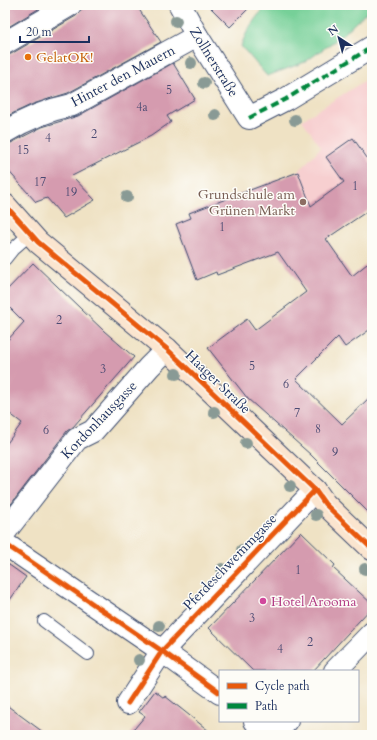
<svg xmlns="http://www.w3.org/2000/svg" width="377" height="740" font-family="Cardo,serif">
  <style>
    .built { fill: #f7cfd0 }
    .green { fill: #76d098; stroke: #48807b }
    .building { fill: #d59baf }
    .lines { fill: none; stroke-linecap: round; stroke-linejoin: round }
    .lane-casing { stroke: #3b4a6d; stroke-width: 14 }
    .street-casing { stroke: #3b4a6d; stroke-width: 24 }
    .secondary-casing { stroke: #3b4a6d; stroke-width: 24 }
    .lane { stroke: #fff; stroke-width: 12 }
    .street { stroke: #fff; stroke-width: 22 }
    .secondary { stroke: #fbe5cf; stroke-width: 22 }
    .quiet { stroke: #00873e; stroke-width: 4; stroke-dasharray: 8 4; stroke-linecap: butt }
    .cycleway-casing { stroke: #fdfcf7; stroke-width: 8 }
    .cycleway { stroke: #e8590c; stroke-width: 5 }
    .tree { fill: #899a95 }
    .food-dot { fill: #e8710a; stroke: #fdfcf7; stroke-width: 1.5 }
    .education-dot { fill: #8d6e63; stroke: #fdfcf7; stroke-width: 1.5 }
    .hotel-dot { fill: #d1479c; stroke: #fdfcf7; stroke-width: 1.5 }
    .labels { text-anchor: middle; dominant-baseline: central; stroke-width: 3; stroke-linejoin: round; paint-order: stroke }
    .number-label { font-size: 12px; fill: #4a4a72 }
    .food-label { font-size: 14px; fill: #c56008; stroke: #fdfcf7; text-anchor: start }
    .street-label { font-size: 14px; fill: #1b2f5e; stroke: #fdfcf7 }
    .education-label { font-size: 14px; fill: #785e54; stroke: #fdfcf7; text-anchor: end }
    .hotel-label { font-size: 14px; fill: #b23c85; stroke: #fdfcf7; text-anchor: start }
  </style>
  <rect width="100%" height="100%" fill="#fdfcf7"/>
  <filter id="ink" filterUnits="userSpaceOnUse"><feTurbulence type="fractalNoise" baseFrequency=".025" numOctaves="2"/><feDisplacementMap in="SourceGraphic" scale="8" xChannelSelector="R" yChannelSelector="G"/><feConvolveMatrix kernelMatrix="1 2 1 2 8 2 1 2 1" color-interpolation-filters="sRGB"/></filter>
  <filter id="wash" filterUnits="userSpaceOnUse"><feTurbulence type="fractalNoise" baseFrequency=".012" numOctaves="4" result="noise"/><feDisplacementMap in="SourceGraphic" scale="16" xChannelSelector="R" yChannelSelector="G"/><feGaussianBlur stdDeviation="0.9" result="paint"/><feColorMatrix in="noise" values="0 0 0 0 0 0 0 0 0 0 0 0 0 0 0 0 0 1.4 0 .05"/><feComposite in="paint" operator="in"/></filter>
  <g filter="url(#wash)">
    <rect width="100%" height="100%" fill="#efe2c4"/>
    <polygon class="built" points="372,76 372,208 326,239 370,303 332,329 262,229 256,260 217,275 216,273 197,280 176,224 191,218 189,213 225,199 227,205 258,193 256,188 298,172 321,147 302,120"/>
    <path class="green" d="M268 5H372V7L340 37 305 62 267 76 241 46C247 29 255 17 268 5Z"/>
    <g id="blocks">
      <g class="building">
        <polygon points="5,5 45,5 5,29"/>
        <polygon points="82,5 136,5 161,42 68,93 33,104 5,117 5,55 11,54 76,16 81,11"/>
        <polygon points="208,5 252,5 230,27"/>
        <polygon points="173,63 195,99 167,116 171,122 151,136 72,176 95,200 64,218 47,198 36,202 5,167 5,144 11,143 42,127 78,116"/>
        <polygon points="353,138 372,165 372,208 326,239 352,276 372,260 372,328 345,347 338,337 296,379 342,424 372,395 372,516 311,455 248,399 208,348 247,319 255,330 306,292 278,252 217,275 216,272 197,280 176,224 191,218 189,213 298,172 311,206 344,182 326,157"/>
        <polygon points="33,263 104,331 134,357 73,427 67,431 5,512 5,446 22,423 5,410 5,343 24,322 5,303 5,292"/>
        <polygon points="301,532 335,565 333,568 372,604 372,607 313,671 253,671 209,628"/>
        <polygon points="5,562 26,577 5,607"/>
        <polygon points="155,691 164,698 165,696 214,735 129,735 145,716 139,712"/>
        <polygon points="5,704 47,735 5,735"/>
      </g>
    </g>
  </g>
  <g filter="url(#ink)">
    <use href="#blocks" fill-opacity="0" stroke="#3b4a6d" stroke-width="1"/>
    <g class="lines">
      <g class="lane-casing">
        <g id="lane">
          <polyline points="5,259 13,249 30,234"/>
          <polyline points="44,621 88,654"/>
        </g>
      </g>
      <g class="street-casing">
        <g id="street">
          <polyline points="180,5 197,36 249,118 286,99 372,47"/>
          <polyline points="5,43 70,5"/>
          <path d="M5 132C26 119 47 110 72 105L197 36"/>
          <polyline points="5,532 77,439 93,431 149,367 167,349"/>
          <polyline points="5,544 162,651 220,693"/>
          <polyline points="335,671 372,633"/>
          <polyline points="128,703 162,651 315,490"/>
          <polyline points="255,721 273,735 287,721"/>
        </g>
      </g>
      <g class="secondary-casing">
        <polyline id="secondary" points="5,205 38,242 167,349 315,490 325,504 372,549"/>
      </g>
      <use href="#lane" class="lane"/>
      <use href="#street" class="street"/>
      <use href="#secondary" class="secondary"/>
      <polyline class="quiet" points="249,118 286,99 372,47"/>
      <g class="cycleway-casing">
        <g id="cycleway">
          <polyline points="5,205 38,242 167,349 315,490 325,504 372,549"/>
          <polyline points="5,544 162,651 220,693"/>
          <polyline points="128,703 162,651 315,490"/>
        </g>
      </g>
      <use href="#cycleway" class="cycleway"/>
    </g>
    <g class="tree">
      <circle cx="176" cy="21" r="6"/>
      <circle cx="191" cy="63" r="6"/>
      <circle cx="204" cy="83" r="6"/>
      <circle cx="215" cy="115" r="6"/>
      <circle cx="295" cy="120" r="6"/>
      <circle cx="127" cy="197" r="6"/>
      <circle cx="176" cy="374" r="6"/>
      <circle cx="214" cy="412" r="6"/>
      <circle cx="246" cy="443" r="6"/>
      <circle cx="290" cy="486" r="6"/>
      <circle cx="316" cy="515" r="6"/>
      <circle cx="242" cy="550" r="6"/>
      <circle cx="222" cy="569" r="6"/>
      <circle cx="365" cy="569" r="6"/>
      <circle cx="159" cy="626" r="6"/>
      <circle cx="139" cy="660" r="6"/>
    </g>
  </g>
  <circle class="food-dot" cx="28" cy="57" r="4"/>
  <circle class="education-dot" cx="303" cy="202" r="4"/>
  <circle class="hotel-dot" cx="263" cy="601" r="4"/>
  <g class="labels">
    <g class="number-label">
      <text x="169" y="90">5</text>
      <text x="142" y="107">4a</text>
      <text x="94" y="134">2</text>
      <text x="48" y="138">4</text>
      <text x="23" y="150">15</text>
      <text x="40" y="182">17</text>
      <text x="355" y="186">1</text>
      <text x="71" y="192">19</text>
      <text x="222" y="227">1</text>
      <text x="59" y="320">2</text>
      <text x="252" y="366">5</text>
      <text x="103" y="369">3</text>
      <text x="286" y="384">6</text>
      <text x="297" y="413">7</text>
      <text x="318" y="429">8</text>
      <text x="46" y="430">6</text>
      <text x="335" y="452">9</text>
      <text x="298" y="570">1</text>
      <text x="252" y="618">3</text>
      <text x="310" y="642">2</text>
      <text x="280" y="649">4</text>
    </g>
    <g class="food-label">
      <text x="36" y="57">GelatOK!</text>
    </g>
    <g class="street-label">
      <text transform="translate(214 62) rotate(58)">Zollnerstraße</text>
      <text transform="translate(123 76) rotate(-28)">Hinter den Mauern</text>
      <text transform="translate(218 382) rotate(44)">Haager Straße</text>
      <text transform="translate(99 420) rotate(-46)">Kordonhausgasse</text>
      <text transform="translate(230 562) rotate(-46)">Pferdeschwemmgasse</text>
    </g>
    <g class="education-label">
      <text x="295" y="194">Grundschule am<tspan x="295" dy="16">Grünen Markt</tspan></text>
    </g>
    <g class="hotel-label">
      <text x="271" y="601">Hotel Arooma</text>
    </g>
  </g>
  <rect width="377" height="740" fill="none" stroke="#fdfcf7" stroke-width="20"/>
  <rect x="219" y="670" width="140" height="52" fill="#fdfcf7" stroke="#a3aaba"/>
  <rect x="227" y="683" width="20" height="6" fill="#e8590c" stroke="#a3aaba"/>
  <text x="255" y="690" font-size="12" fill="#1b2f5e">Cycle path</text>
  <rect x="227" y="703" width="20" height="6" fill="#00873e" stroke="#a3aaba"/>
  <text x="255" y="710" font-size="12" fill="#1b2f5e">Path</text>
  <g transform="translate(339 38) rotate(324)" stroke="#fdfcf7" stroke-width="3" paint-order="stroke">
  <path d="M0-3L7 15L0 10L-7 15Z" fill="#1b2f5e"/>
  <text y="-6" font-size="11" font-weight="bold" text-anchor="middle" fill="#1b2f5e">N</text>
  </g>
  <path d="M20 36v6h69v-6" fill="none" stroke="#1b2f5e" stroke-width="2"/>
  <text x="26" y="36" font-size="12" fill="#1b2f5e" stroke="#fdfcf7" stroke-width="3" paint-order="stroke">20 m</text>
</svg>
